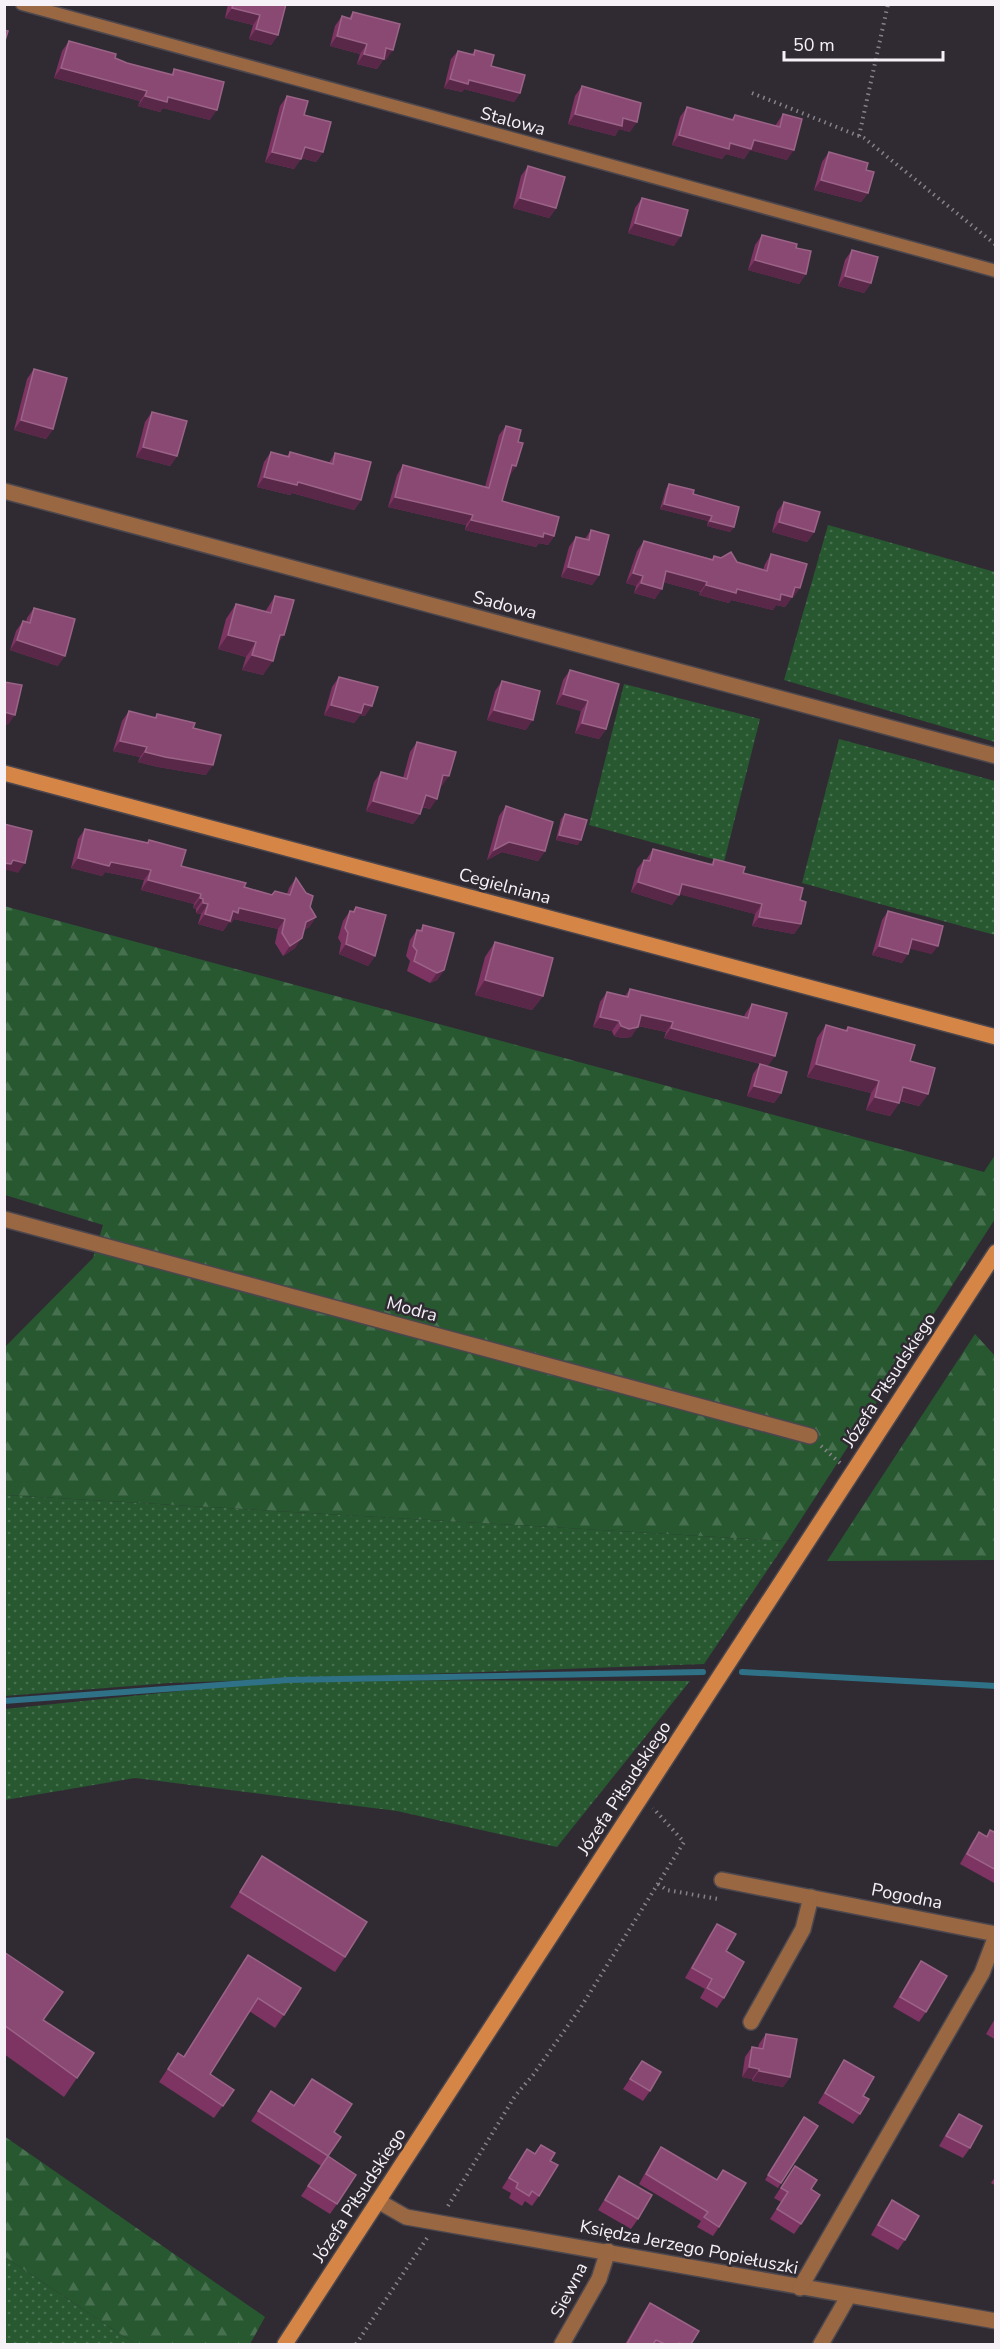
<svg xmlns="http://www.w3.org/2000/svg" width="1000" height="2349" font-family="'Nunito Sans',sans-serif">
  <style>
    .green { fill: url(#green-dots) }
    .forest { fill: url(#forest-firs) }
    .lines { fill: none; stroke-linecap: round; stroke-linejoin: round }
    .stream { stroke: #2f7186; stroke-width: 6 }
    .lane-casing { stroke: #4c474e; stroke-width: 15 }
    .street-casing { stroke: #4c474e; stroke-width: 18 }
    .secondary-casing { stroke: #4c474e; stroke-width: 18 }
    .path { stroke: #868289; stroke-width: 4; stroke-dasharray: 1.5 4.5; stroke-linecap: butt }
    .lane { stroke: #996742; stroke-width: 12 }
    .street { stroke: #996742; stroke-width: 15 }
    .secondary { stroke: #d58647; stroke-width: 15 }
    .wall { fill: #7d3462 }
    .shaded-wall { fill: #592849 }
    .building { fill: #8a4972; stroke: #9b6387; stroke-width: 1.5 }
    .labels { text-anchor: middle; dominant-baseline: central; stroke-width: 5; stroke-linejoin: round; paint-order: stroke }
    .street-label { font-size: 18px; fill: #f5f1f7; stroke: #302b33 }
  </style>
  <defs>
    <pattern id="green-dots" width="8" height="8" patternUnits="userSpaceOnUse" patternTransform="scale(1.5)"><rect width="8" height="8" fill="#275830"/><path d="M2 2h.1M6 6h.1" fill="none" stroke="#47704f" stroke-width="1.8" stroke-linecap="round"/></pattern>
    <pattern id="forest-firs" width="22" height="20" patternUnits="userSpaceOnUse" patternTransform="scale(1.5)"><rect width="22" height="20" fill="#275830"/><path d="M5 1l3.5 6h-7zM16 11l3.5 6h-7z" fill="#47704f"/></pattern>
  </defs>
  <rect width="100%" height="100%" fill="#302b33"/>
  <g class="green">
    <polygon points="828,525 995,572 995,742 784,680"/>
    <polygon points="624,684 760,719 724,862 589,825"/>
    <polygon points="839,739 995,781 995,935 802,883"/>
    <polygon points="5,1495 787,1541 704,1664 169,1683 5,1696"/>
    <polygon points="288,1680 690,1681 557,1847 397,1811 135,1778 5,1800 5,1709"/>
    <polygon points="5,2257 135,2344 5,2344"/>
  </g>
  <g class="forest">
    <polygon points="4,906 984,1172 995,1155 995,1219 787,1541 5,1495 5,1347 93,1258 103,1225 5,1195"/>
    <polygon points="975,1334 995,1356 995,1560 827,1561"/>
    <polygon points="4,2136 265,2317 250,2344 135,2344 5,2257"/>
  </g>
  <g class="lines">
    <g class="stream">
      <polyline points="742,1672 996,1686"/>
      <polyline points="4,1701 288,1680 703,1672"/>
    </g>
    <g class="lane-casing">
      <polyline id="lane" points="22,4 996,271"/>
    </g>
    <g class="street-casing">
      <g id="street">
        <polyline points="4,491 996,756"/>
        <polyline points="4,1219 810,1436"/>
        <polyline points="722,1880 996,1934"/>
        <polyline points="751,2022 803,1929 811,1897"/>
        <polyline points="378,2201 406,2217 996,2321"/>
        <polyline points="800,2288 982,1973 996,1936"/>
        <polyline points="562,2344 599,2279 608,2251"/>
        <polyline points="821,2344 848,2297"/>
      </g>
    </g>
    <g class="secondary-casing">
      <g id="secondary">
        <polyline points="4,773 996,1037"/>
        <polyline points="285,2344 996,1252"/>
      </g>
    </g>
    <g class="path">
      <polyline points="752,93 864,138 996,245"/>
      <polyline points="859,136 888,4"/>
      <polyline points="821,1446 840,1463"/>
      <polyline points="658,1884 667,1890 718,1899"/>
      <polyline points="448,2206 515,2096 533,2075 581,2007 684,1842 653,1808"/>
      <polyline points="356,2344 427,2238"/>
    </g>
    <use href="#lane" class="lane"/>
    <use href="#street" class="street"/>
    <use href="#secondary" class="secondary"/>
  </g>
  <g class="wall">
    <polygon points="228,4 286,4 278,35 271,45 249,39 253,25 225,18"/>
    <polygon points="353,12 386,60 383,60 377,69 357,64 360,54 330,46 335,26 342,16 349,18"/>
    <polygon points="69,41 127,63 171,75 174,69 210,120 163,108 160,112 138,106 140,101 54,78 62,51"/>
    <polygon points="475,50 520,93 514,102 464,89 462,92 444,88 451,59 458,51 472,54"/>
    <polygon points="582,86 630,132 619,129 615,136 568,124 575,96"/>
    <polygon points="287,96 304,115 323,152 316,162 301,158 294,169 265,162 280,106"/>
    <polygon points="687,107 731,120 735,115 775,126 783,114 787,160 750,150 744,159 726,154 722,159 672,145 680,117"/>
    <polygon points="829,152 866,170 868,193 861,202 814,190 822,162"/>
    <polygon points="528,166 556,208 549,218 513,208 521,176"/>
    <polygon points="642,198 674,246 628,233 635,208"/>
    <polygon points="762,235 796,248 806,274 799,284 748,270 755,245"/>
    <polygon points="852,250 871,283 864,293 838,286 845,260"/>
    <polygon points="34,369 53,429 46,439 14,430 27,379"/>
    <polygon points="152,412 177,456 170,466 136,457 145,422"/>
    <polygon points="506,426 518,442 516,466 509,476 502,501 554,536 548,545 539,543 536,547 465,530 466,525 388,507 397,475 403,465 485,487 499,435"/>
    <polygon points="271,452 287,456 290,452 329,463 335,453 361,500 354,510 292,493 290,495 257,487 264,462"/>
    <polygon points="669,484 693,494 734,527 730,532 707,526 708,521 660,509 666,489"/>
    <polygon points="784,502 814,532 807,542 772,532 777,512"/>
    <polygon points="591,530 599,575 592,585 561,577 569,547 576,537 585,539"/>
    <polygon points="644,541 712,559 714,556 763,570 765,564 771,554 793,598 792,597 785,607 776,605 773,610 731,600 729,603 699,595 700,592 663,582 655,599 634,593 636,586 626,583 637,551"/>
    <polygon points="275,596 277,645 263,675 242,670 246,657 218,649 226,619 236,604 265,612"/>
    <polygon points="34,608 58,666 10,650 16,631 23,621 26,622 27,618"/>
    <polygon points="570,670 606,729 599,739 575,733 581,711 556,704 563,680"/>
    <polygon points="339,677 365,716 360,715 354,723 324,715 332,687"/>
    <polygon points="502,681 526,730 487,720 495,691"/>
    <polygon points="129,711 155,718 157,714 193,728 206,775 158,767 138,762 140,757 113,751 122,721"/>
    <polygon points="417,742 442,786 440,786 430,809 422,807 420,814 413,824 366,811 374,782 381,772 403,778 410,752"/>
    <polygon points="506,806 545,851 538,861 502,852 487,860 499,816"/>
    <polygon points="565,814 578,845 556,840 561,819"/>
    <polygon points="85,829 147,843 149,840 181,866 272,895 287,894 289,888 296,878 316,917 309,927 304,930 295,948 283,956 275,943 278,929 234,919 231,923 229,922 223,931 198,924 201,914 196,913 196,909 193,908 194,904 141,890 144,880 105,872 102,876 71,868 78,839"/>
    <polygon points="653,849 711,864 714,859 800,900 801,924 794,934 752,926 755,914 679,894 672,905 631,892 637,869 644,860 646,860"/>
    <polygon points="356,907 375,956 368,966 339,954 341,943 338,938 343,921 350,911 352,912"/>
    <polygon points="888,911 932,954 910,948 902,963 872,955 882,920"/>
    <polygon points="423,925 444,970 437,980 430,983 407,971 410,961 406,956 410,940 417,930 420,930"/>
    <polygon points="495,942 543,996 532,1010 475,995 485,957"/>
    <polygon points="630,989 744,1017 745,1014 752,1004 768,1066 664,1038 666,1032 638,1026 631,1037 622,1038 614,1036 612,1031 593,1027 600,1002 607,992 625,996"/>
    <polygon points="826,1025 845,1030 848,1027 910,1061 928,1094 919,1106 900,1101 899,1103 890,1116 866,1110 871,1093 807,1077 817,1038"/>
    <polygon points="760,1064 781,1093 774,1103 747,1096 753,1074"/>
    <polygon points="990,1830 996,1833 996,1884 960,1864 972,1842 979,1832 986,1836"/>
    <polygon points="262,1856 345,1957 335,1972 230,1907"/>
    <polygon points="717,1924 726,1951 724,1998 717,2008 700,1998 705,1989 685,1978 710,1934"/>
    <polygon points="4,1952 43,2020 94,2053 64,2097 4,2054"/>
    <polygon points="248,1955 284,2015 275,2028 249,2011 210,2074 234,2090 214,2118 159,2082 178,2053 183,2057"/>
    <polygon points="921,1961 926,2012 919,2022 893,2007 914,1971"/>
    <polygon points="996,2017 996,2040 986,2034"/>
    <polygon points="766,2034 790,2077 783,2087 752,2081 752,2079 742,2077 745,2057 752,2047 758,2048 759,2044"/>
    <polygon points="844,2060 863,2096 860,2114 853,2124 818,2103"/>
    <polygon points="642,2061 650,2091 643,2101 623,2089"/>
    <polygon points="312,2079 334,2132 328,2156 337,2204 330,2214 301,2196 321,2166 251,2121 271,2091 294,2106"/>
    <polygon points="959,2114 970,2148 963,2158 939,2146 952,2124"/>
    <polygon points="800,2122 818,2126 778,2188 765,2180"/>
    <polygon points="541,2145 550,2161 539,2196 532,2206 525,2201 522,2206 509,2198 511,2193 502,2188 527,2149 535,2154"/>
    <polygon points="661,2147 716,2180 723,2170 719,2227 713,2236 697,2227 701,2221 639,2184 654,2157"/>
    <polygon points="619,2176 638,2219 631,2229 598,2210"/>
    <polygon points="788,2176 811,2189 801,2224 794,2234 770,2219 781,2202 774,2198"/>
    <polygon points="996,2176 996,2186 991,2183"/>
    <polygon points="892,2200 905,2240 898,2250 871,2235 885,2210"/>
    <polygon points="650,2303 691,2344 625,2344 643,2313"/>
  </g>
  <g class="shaded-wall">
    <polygon points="232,8 260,15 253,25 225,18"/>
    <polygon points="256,29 278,35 271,45 249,39"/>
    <polygon points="337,36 367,44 360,54 330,46"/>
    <polygon points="386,48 393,50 386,60 383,60 377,69 357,64 364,54"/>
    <polygon points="61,68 147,91 140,101 54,78"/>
    <polygon points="450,79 469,80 520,93 514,102 464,89 462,92 444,88"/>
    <polygon points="145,96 168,97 217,110 210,120 163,108 160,112 138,106"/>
    <polygon points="575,114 623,118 637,122 630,132 619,129 615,136 568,124"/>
    <polygon points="679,135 730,143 754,140 794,150 787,160 750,150 744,159 726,154 722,159 672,145"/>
    <polygon points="305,147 323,152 316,162 298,157"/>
    <polygon points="272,152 301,159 294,169 265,162"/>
    <polygon points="821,180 868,193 861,202 814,190"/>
    <polygon points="520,198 556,208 549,218 513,208"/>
    <polygon points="635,223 681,236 674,246 628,233"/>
    <polygon points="755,260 806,274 799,284 748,270"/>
    <polygon points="845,276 871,283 864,293 838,286"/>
    <polygon points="21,420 53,429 46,439 14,430"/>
    <polygon points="143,447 177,456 170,466 136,457"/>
    <polygon points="512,465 516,466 510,476 505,474"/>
    <polygon points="264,477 298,482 361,500 354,510 292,493 290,495 257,487"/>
    <polygon points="395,497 473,515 466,525 388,507"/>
    <polygon points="664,504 712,516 708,521 660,509"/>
    <polygon points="471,520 544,533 554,536 548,545 539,543 536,547 465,530"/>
    <polygon points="710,521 734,527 730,532 707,526"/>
    <polygon points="779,522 814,532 807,542 772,532"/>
    <polygon points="568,567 599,575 592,585 561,577"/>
    <polygon points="666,571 707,582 700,592 659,581"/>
    <polygon points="633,573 643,576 636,586 626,583"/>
    <polygon points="641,583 662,589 655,599 634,593"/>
    <polygon points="706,585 781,594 795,587 800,588 793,598 790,597 792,597 785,607 776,605 773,610 731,600 729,603 699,595"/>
    <polygon points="228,635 256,642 246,657 218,649"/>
    <polygon points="280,635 284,635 274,650"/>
    <polygon points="17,640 65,656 58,666 10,650"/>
    <polygon points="252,655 273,661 263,675 242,670"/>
    <polygon points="563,694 588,701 581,711 556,704"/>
    <polygon points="364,704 372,706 365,716 360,715 354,723 324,715 331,705"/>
    <polygon points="494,710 533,720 526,730 487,720"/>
    <polygon points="4,712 15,715 8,725 4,724"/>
    <polygon points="582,723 606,729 599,739 575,733"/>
    <polygon points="120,741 147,747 140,757 113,751"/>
    <polygon points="145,752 213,765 206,775 158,767 138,762"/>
    <polygon points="443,775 449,776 442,786 436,785"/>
    <polygon points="426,795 437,799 430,809 419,805"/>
    <polygon points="373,801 420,814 413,824 366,811"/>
    <polygon points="559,835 581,840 578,845 556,840"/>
    <polygon points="509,842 545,851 538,861 502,852 487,860 494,850"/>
    <polygon points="78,858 111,862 151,870 144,880 105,872 102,876 71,868"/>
    <polygon points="13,860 25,863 18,873 7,870 4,874 4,863"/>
    <polygon points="148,880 201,894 194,904 141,890"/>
    <polygon points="638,882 679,895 672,905 631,892"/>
    <polygon points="682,884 762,904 755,914 675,893"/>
    <polygon points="200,898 203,899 196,909 193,908"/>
    <polygon points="203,903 208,904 201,914 196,913"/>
    <polygon points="239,908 285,919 278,929 234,919 231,923 229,922 223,931 198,924 205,914 233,911"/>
    <polygon points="316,917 309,927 299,932 306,922"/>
    <polygon points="759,917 801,924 794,934 752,926"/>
    <polygon points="302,938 295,948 283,956 290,946"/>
    <polygon points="912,939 938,946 932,954 906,948"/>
    <polygon points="346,944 375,956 368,966 339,954"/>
    <polygon points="879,946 908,954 902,963 872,955"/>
    <polygon points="444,970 437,980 430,983 437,973"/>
    <polygon points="485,980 543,996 532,1010 475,995"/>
    <polygon points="641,1015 673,1022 666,1032 634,1025"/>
    <polygon points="600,1017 619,1021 612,1031 593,1027"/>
    <polygon points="621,1026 638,1027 631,1037 622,1038 614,1036"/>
    <polygon points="671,1028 775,1056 768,1066 664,1038"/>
    <polygon points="816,1064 879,1081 871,1093 807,1077"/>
    <polygon points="754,1086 781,1093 774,1103 747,1096"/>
    <polygon points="903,1087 928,1094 919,1106 895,1099"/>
    <polygon points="875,1097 899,1103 890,1116 866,1110"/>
    <polygon points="749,2067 759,2069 752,2079 742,2077"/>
    <polygon points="759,2071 790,2077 783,2087 752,2081"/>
  </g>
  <g class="building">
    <polygon points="233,4 286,4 278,35 256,29 260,15 232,8"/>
    <polygon points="353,12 400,24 393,50 386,48 384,59 364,54 367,44 337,36 342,16 351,19"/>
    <polygon points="4,30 8,31 4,44"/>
    <polygon points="69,41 116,54 115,58 127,63 173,75 174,69 224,82 217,110 168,97 167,102 145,96 147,91 61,68"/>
    <polygon points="475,50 494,55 491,66 525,75 520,93 469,80 468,84 450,79 458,51 474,55"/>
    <polygon points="582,86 641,103 637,122 623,118 622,126 575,114"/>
    <polygon points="287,96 308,101 304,115 331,122 323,152 305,147 301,159 272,152"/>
    <polygon points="687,107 733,120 735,115 780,127 783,114 802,119 794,150 754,140 751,149 730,143 729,149 679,135"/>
    <polygon points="829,152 868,163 866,170 874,172 868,193 821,180"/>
    <polygon points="528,166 565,177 556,208 520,198"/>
    <polygon points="642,198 688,210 681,236 635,223"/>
    <polygon points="762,235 797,244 796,248 811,251 806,274 755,260"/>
    <polygon points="852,250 878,257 871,283 845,276"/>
    <polygon points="34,369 67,378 53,429 21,420"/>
    <polygon points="152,412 187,421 177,456 143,447"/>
    <polygon points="506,426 521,430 518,442 523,443 516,466 512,465 502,501 559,517 554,536 544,533 543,537 471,520 473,515 395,497 403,465 489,488"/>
    <polygon points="271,452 289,457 290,452 333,464 335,453 371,462 361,500 298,482 297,485 264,477"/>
    <polygon points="669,484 694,490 693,494 739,507 734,527 710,521 712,516 664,504"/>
    <polygon points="784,502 820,512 814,532 779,522"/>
    <polygon points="591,530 609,535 599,575 568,567 576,537 589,540"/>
    <polygon points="644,541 713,560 714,556 721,558 731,552 737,562 767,571 771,554 807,564 800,588 795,587 792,597 781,594 780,600 737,589 736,593 706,585 707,582 666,571 662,589 641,583 643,576 633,573"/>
    <polygon points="275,596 294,600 284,635 280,635 273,661 252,655 256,642 228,635 236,604 271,613"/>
    <polygon points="34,608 75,619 65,656 17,640 23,621 30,623"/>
    <polygon points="570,670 619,684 606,729 582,723 588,701 563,694"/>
    <polygon points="339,677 378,687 372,706 364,704 361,713 331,705"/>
    <polygon points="502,681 540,691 533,720 494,710"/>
    <polygon points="4,682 22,685 15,715 4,712"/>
    <polygon points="129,711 156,718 157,714 195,723 193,728 221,735 213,765 165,757 145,752 147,747 120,741"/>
    <polygon points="417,742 456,752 449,776 443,775 437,799 426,795 420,814 373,801 381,772 407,779"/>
    <polygon points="506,806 553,822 545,851 509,842 494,850"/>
    <polygon points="565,814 587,820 581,840 559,835"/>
    <polygon points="4,824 32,831 25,863 13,860 11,864 4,863"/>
    <polygon points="85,829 148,843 149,840 186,850 181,866 246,883 244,887 272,895 275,891 290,895 296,878 306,893 313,896 310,907 316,917 306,922 302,938 290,946 282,933 285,919 239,908 238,913 233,911 230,921 205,914 208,904 203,903 203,899 200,898 201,894 148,880 151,870 111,862 109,866 78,858"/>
    <polygon points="653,849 713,865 714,859 745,867 743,873 803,888 800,900 806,902 801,924 759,917 762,904 682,884 679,895 638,882 644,860 650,861"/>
    <polygon points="356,907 386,915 375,956 346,944 348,933 345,928 350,911 354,912"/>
    <polygon points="888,911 943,926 938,946 912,939 908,954 879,946"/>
    <polygon points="423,925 454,933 444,970 437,973 414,961 417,951 413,946 417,930 422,931"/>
    <polygon points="495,942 553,958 543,996 485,980"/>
    <polygon points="630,989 748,1018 752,1004 787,1013 775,1056 671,1028 673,1022 641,1015 638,1027 629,1029 621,1026 619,1021 600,1017 607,992 628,997"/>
    <polygon points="826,1025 847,1031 848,1027 915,1045 910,1061 935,1068 928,1094 903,1087 899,1103 875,1097 879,1081 816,1064"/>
    <polygon points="760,1064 787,1072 781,1093 754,1086"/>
    <polygon points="990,1830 996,1833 996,1870 967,1854 979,1832 987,1837"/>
    <polygon points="262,1856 367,1922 345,1957 240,1892"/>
    <polygon points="717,1924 736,1934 726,1951 744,1962 724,1998 707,1988 712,1979 692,1968"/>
    <polygon points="4,1952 63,1992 43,2020 94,2053 77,2078 4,2025"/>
    <polygon points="248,1955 301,1988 284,2015 258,1998 210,2074 234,2090 223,2106 168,2069 178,2053 184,2057"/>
    <polygon points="921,1961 947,1976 926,2012 900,1997"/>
    <polygon points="766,2034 797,2039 790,2077 759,2071 759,2069 749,2067 752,2047 763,2049"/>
    <polygon points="844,2060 874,2077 863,2096 869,2099 860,2114 825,2093"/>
    <polygon points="642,2061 661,2072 650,2091 630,2079"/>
    <polygon points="312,2079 352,2104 334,2132 341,2137 328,2156 258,2111 271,2091 294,2106"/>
    <polygon points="959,2114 982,2126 970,2148 946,2136"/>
    <polygon points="804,2117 818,2126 781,2183 768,2175"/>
    <polygon points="541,2145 555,2153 550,2161 558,2165 539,2196 532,2191 529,2196 516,2188 518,2183 509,2178 527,2149 535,2154"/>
    <polygon points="661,2147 717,2180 723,2170 746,2183 719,2227 704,2217 708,2212 646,2174"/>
    <polygon points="328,2156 356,2175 337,2204 308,2186"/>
    <polygon points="795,2166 817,2180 811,2189 820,2195 801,2224 777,2209 788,2192 781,2188"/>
    <polygon points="619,2176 652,2195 638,2219 605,2200"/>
    <polygon points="892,2200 919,2216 905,2240 878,2225"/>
    <polygon points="650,2303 699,2331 691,2344 682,2344 679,2343 678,2344 665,2344 656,2340 653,2344 627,2344"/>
  </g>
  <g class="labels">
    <g class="street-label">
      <text transform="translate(513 121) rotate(15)">Stalowa</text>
      <text transform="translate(505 605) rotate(15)">Sadowa</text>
      <text transform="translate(505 886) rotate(15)">Cegielniana</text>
      <text transform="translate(412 1309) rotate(15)">Modra</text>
      <text transform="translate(889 1380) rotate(-57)">Józefa Piłsudskiego</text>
      <text transform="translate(624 1788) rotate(-57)">Józefa Piłsudskiego</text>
      <text transform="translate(907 1896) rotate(11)">Pogodna</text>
      <text transform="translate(359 2195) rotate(-57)">Józefa Piłsudskiego</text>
      <text transform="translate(689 2247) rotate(11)">Księdza Jerzego Popiełuszki</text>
      <text transform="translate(569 2290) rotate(-63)">Siewna</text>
    </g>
  </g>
  <rect width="1000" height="2349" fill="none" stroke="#f5f1f7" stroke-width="12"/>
  <path d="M784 51v9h159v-9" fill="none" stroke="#f5f1f7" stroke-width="3"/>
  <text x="793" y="51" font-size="18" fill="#f5f1f7" stroke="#302b33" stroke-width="4.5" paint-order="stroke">50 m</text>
</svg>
